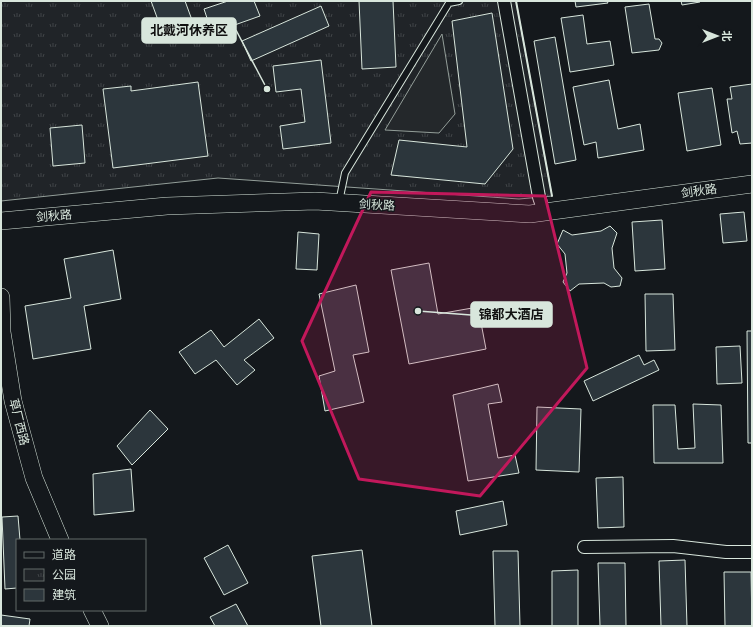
<svg xmlns="http://www.w3.org/2000/svg" width="753" height="627" font-family="'Archivo Narrow','Noto Sans SC',sans-serif">
  <style>
    .park { fill: url(#park-tufts); stroke: #939e99 }
    .parking { fill: #24282b; stroke: #939e99 }
    .building { fill: #2c363c; stroke: #d8e6dc }
    .lines { fill: none; stroke-linecap: round; stroke-linejoin: round }
    .service-casing { stroke: #d8e6dc; stroke-width: 8 }
    .minor-casing { stroke: #d8e6dc; stroke-width: 14 }
    .secondary-casing { stroke: #d8e6dc; stroke-width: 18 }
    .service { stroke: #14181c; stroke-width: 6 }
    .minor { stroke: #14181c; stroke-width: 12 }
    .secondary { stroke: #14181c; stroke-width: 17 }
    .wall { stroke: #d8e6dc; stroke-width: 2 }
    .marked { fill: #c2185b; fill-opacity: 0.2; stroke: #c2185b; stroke-width: 3; stroke-linejoin: round }
    .labels { text-anchor: middle; dominant-baseline: central; stroke-width: 3; stroke-linejoin: round; paint-order: stroke }
    .street-label { font-size: 12px; fill: #d8e6dc; stroke: #14181c }
    .leader { fill: none; stroke: #d8e6dc; stroke-width: 1.5 }
    .callout-dot { fill: #d8e6dc; stroke: #14181c; stroke-width: 1.5 }
    .callout { fill: #d8e6dc; stroke: #d8e6dc; stroke-width: 1.5 }
    .callout-label { font-size: 13px; text-anchor: middle; font-weight: bold; fill: #111 }
  </style>
  <defs>
    <pattern id="park-tufts" width="24" height="20" patternUnits="userSpaceOnUse"><rect width="24" height="20" fill="#202428"/><path d="M3 7l-1-3M5 7V3M7 7l1-3M15 17l-1-3M17 17v-4M19 17l1-3" fill="none" stroke="#404447"/></pattern>
  </defs>
  <rect width="100%" height="100%" fill="#14181c"/>
  <polygon class="park" points="1,1 516,1 552,196 519,199 218,178 1,201"/>
  <polygon class="parking" points="442,34 455,114 439,133 385,130"/>
  <g class="building">
    <polygon points="151,1 185,1 192,20 162,31"/>
    <polygon points="228,1 254,1 260,16 212,33 204,9"/>
    <polygon points="359,1 393,1 396,67 362,69"/>
    <polygon points="575,1 607,1 608,3 576,7"/>
    <polygon points="681,1 700,1 700,2 682,5"/>
    <polygon points="649,4 655,39 659,39 662,43 659,50 632,53 625,7"/>
    <polygon points="321,6 329,26 251,61 242,41"/>
    <polygon points="492,13 513,149 485,184 391,175 399,140 467,147 452,21"/>
    <polygon points="583,15 587,44 610,41 614,65 570,72 561,18"/>
    <polygon points="555,37 576,160 555,164 534,41"/>
    <polygon points="321,60 331,143 283,149 280,126 305,122 301,89 276,92 273,66"/>
    <polygon points="609,80 618,129 640,124 644,150 598,158 596,142 584,145 573,87"/>
    <polygon points="198,82 208,156 113,168 103,89 131,86 131,91"/>
    <polygon points="752,84 752,143 740,144 737,131 732,133 727,99 732,99 730,87"/>
    <polygon points="712,88 721,145 687,151 678,93"/>
    <polygon points="82,125 85,163 53,166 50,128"/>
    <polygon points="744,212 747,241 723,243 720,214"/>
    <polygon points="662,220 665,269 635,271 632,222"/>
    <polygon points="610,226 617,233 612,248 614,268 622,278 620,286 611,287 604,283 579,284 570,291 563,282 567,273 565,254 557,244 563,230 572,235 601,231"/>
    <polygon points="298,232 319,234 317,270 296,269"/>
    <polygon points="113,250 121,299 84,306 91,349 33,359 25,306 71,298 64,259"/>
    <polygon points="429,263 438,314 478,307 486,349 409,364 391,270"/>
    <polygon points="356,285 369,352 353,355 364,402 325,411 319,376 335,371 319,294"/>
    <polygon points="645,294 673,294 675,350 646,351"/>
    <polygon points="259,319 274,338 244,360 255,370 237,385 216,360 195,374 179,352 211,330 224,347"/>
    <polygon points="747,331 752,331 752,443 748,443"/>
    <polygon points="740,346 742,383 717,384 716,347"/>
    <polygon points="639,355 644,365 654,360 659,370 593,401 584,381"/>
    <polygon points="498,384 502,402 488,404 498,458 515,455 519,473 468,481 453,395"/>
    <polygon points="693,404 721,405 723,463 654,463 653,405 675,405 678,449 695,448"/>
    <polygon points="537,407 581,409 579,472 536,470"/>
    <polygon points="150,410 168,429 132,465 117,446"/>
    <polygon points="131,469 134,511 94,515 93,474"/>
    <polygon points="623,477 624,527 598,528 596,478"/>
    <polygon points="503,501 507,525 460,535 456,511"/>
    <polygon points="18,516 20,540 17,540 17,588 5,589 2,517"/>
    <polygon points="228,545 248,583 224,595 204,558"/>
    <polygon points="362,550 372,626 321,626 312,556"/>
    <polygon points="493,551 518,551 520,626 495,626"/>
    <polygon points="685,560 687,626 661,626 659,561"/>
    <polygon points="598,563 625,563 626,626 600,626"/>
    <polygon points="578,570 578,626 552,626 552,571"/>
    <polygon points="724,572 751,572 752,626 725,626"/>
    <polygon points="236,604 248,626 215,626 210,617"/>
    <polygon points="1,615 30,619 29,626 1,626"/>
  </g>
  <g class="lines">
    <g class="service-casing">
      <polyline id="service" points="339,202 345,173 449,3 459,1"/>
    </g>
    <g class="minor-casing">
      <g id="minor">
        <polyline points="504,1 539,197 544,212"/>
        <polyline points="584,547 673,546 726,552 752,552"/>
      </g>
    </g>
    <g class="secondary-casing">
      <g id="secondary">
        <polyline points="1,221 167,206 315,201 530,214 752,184"/>
        <polyline points="1,297 2,332 13,401 34,478 60,540"/>
        <polyline points="92,610 100,626"/>
      </g>
    </g>
    <use href="#service" class="service"/>
    <use href="#minor" class="minor"/>
    <use href="#secondary" class="secondary"/>
    <polyline class="wall" points="516,1 552,196"/>
  </g>
  <path class="marked" d="M371 192 545 196 587 368 480 496 359 479 302 341Z"/>
  <g class="labels">
    <g class="street-label">
      <text transform="translate(699 191) rotate(-8)">剑秋路</text>
      <text transform="translate(377 205) rotate(3)">剑秋路</text>
      <text transform="translate(54 216) rotate(-5)">剑秋路</text>
      <text transform="translate(19 422) rotate(76)">草厂西路</text>
    </g>
  </g>
  <path class="leader" d="M267 89L236 30M418 311L471 315"/>
  <g class="callout-dot">
    <circle cx="267" cy="89" r="4"/>
    <circle cx="418" cy="311" r="4"/>
  </g>
  <g class="callout">
    <rect x="142" y="18" width="94" height="25" rx="4"/>
    <rect x="471" y="302" width="81" height="25" rx="4"/>
  </g>
  <g class="callout-label">
    <text x="189" y="35">北戴河休养区</text>
    <text x="511" y="319">锦都大酒店</text>
  </g>
  <rect width="753" height="627" fill="none" stroke="#d8e6dc" stroke-width="4"/>
  <rect x="16" y="539" width="130" height="72" fill="#14181c" stroke="#626a69"/>
  <rect x="24" y="552" width="20" height="6" fill="#14181c" stroke="#626a69"/>
  <text x="52" y="559" font-size="12" fill="#d8e6dc">道路</text>
  <rect x="24" y="569" width="20" height="12" fill="url(#park-tufts)" stroke="#626a69"/>
  <text x="52" y="579" font-size="12" fill="#d8e6dc">公园</text>
  <rect x="24" y="589" width="20" height="12" fill="#2c363c" stroke="#626a69"/>
  <text x="52" y="599" font-size="12" fill="#d8e6dc">建筑</text>
  <g transform="translate(717 36) rotate(90)" stroke="#14181c" stroke-width="3" paint-order="stroke">
  <path d="M0-3L7 15L0 10L-7 15Z" fill="#d8e6dc"/>
  <text y="-6" font-size="11" font-weight="bold" text-anchor="middle" fill="#d8e6dc">北</text>
  </g>
</svg>
